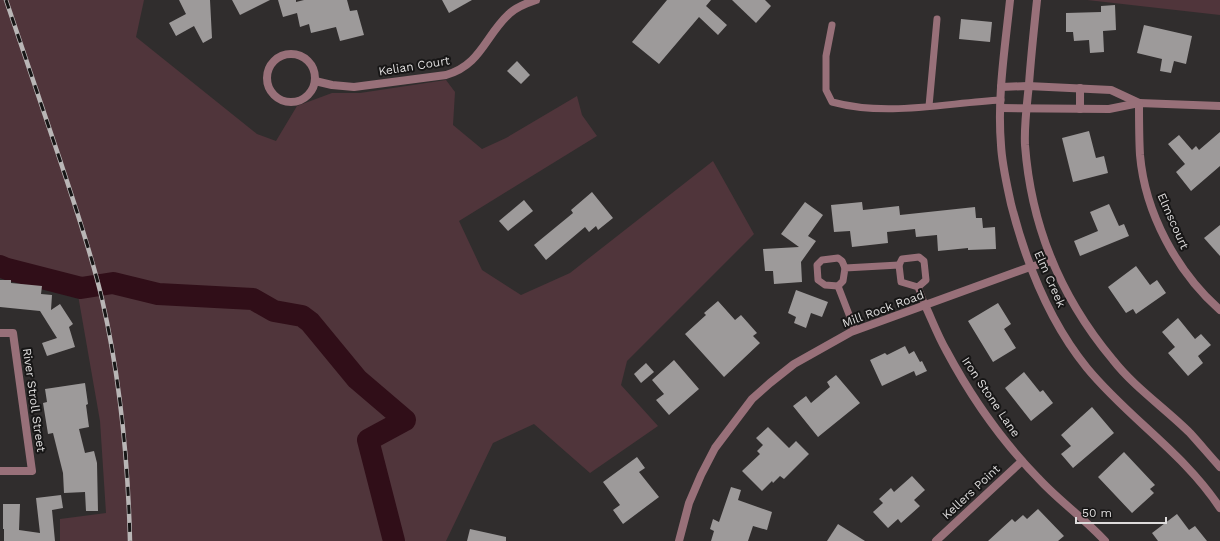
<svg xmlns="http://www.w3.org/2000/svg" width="1220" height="541" font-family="'Work Sans',sans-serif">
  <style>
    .green { fill: #50353b }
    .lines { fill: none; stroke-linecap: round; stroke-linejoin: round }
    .river { stroke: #300e18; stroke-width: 22 }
    .building { fill: #9d9a9a }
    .lane { stroke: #987079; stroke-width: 7 }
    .street { stroke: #987079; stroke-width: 8 }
    .rail-casing { stroke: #b9b6b6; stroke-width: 4.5 }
    .rail { stroke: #171616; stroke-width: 3; stroke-dasharray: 9; stroke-linecap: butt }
    .labels { text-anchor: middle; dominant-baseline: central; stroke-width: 4; stroke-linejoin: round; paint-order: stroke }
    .street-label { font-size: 12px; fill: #dedcdc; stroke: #171616 }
  </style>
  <rect width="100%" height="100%" fill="#302d2d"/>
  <g class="green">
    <polygon points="0,0 144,0 136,37 257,134 276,141 297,106 332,93 360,93 446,80 455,92 453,125 482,149 506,138 577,96 582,115 597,136 459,221 482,270 521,295 570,273 713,161 754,234 627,361 621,385 658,426 590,473 534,424 493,443 446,541 60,541 60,519 106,513 100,421 78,295 53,284 0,271"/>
    <polygon points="1087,0 1220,0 1220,15"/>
  </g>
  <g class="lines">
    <polyline class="river" points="0,266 7,269 81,288 113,283 158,294 253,299 274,311 302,316 310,322 357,379 405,420 368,440 394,541"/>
  </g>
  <g class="building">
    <polygon points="179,0 210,0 212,38 203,43 194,26 176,36 169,23 186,14"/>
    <polygon points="232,0 270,0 240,15"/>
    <polygon points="278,0 296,0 296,2 304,0 347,0 350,11 357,10 364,35 340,41 336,27 311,33 309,24 300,27 297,13 283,17"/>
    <polygon points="442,0 472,0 449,13"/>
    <polygon points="667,0 711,0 706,6 727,25 718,35 699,17 659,64 632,42"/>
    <polygon points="732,0 765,0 771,6 756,23"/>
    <polygon points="1115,5 1116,30 1103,31 1104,52 1090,53 1089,40 1074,41 1073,32 1066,32 1066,13 1101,12 1101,6"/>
    <polygon points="961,19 992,22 990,42 959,39"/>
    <polygon points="1144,25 1192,36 1186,64 1174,61 1171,73 1160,71 1162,59 1137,53"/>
    <polygon points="517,61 530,75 521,84 507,71"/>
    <polygon points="1089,131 1096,158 1104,156 1108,173 1073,182 1062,138"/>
    <polygon points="1220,132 1220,166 1191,191 1176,172 1185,164 1168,144 1179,135 1192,150 1196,146 1199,150"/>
    <polygon points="592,192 613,218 598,230 596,226 589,232 585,227 546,260 534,245 573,213 571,210"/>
    <polygon points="524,200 533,211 508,231 499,221"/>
    <polygon points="805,202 823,215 808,236 816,241 801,262 802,282 774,284 773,271 765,271 763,249 799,247 781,234"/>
    <polygon points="862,202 863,210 899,206 900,215 975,207 976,218 982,218 983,228 995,227 996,249 968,250 968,248 938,251 937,235 916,237 915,229 887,232 888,243 852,247 850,231 834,232 831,205"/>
    <polygon points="1109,204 1119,226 1124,224 1129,236 1080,256 1074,241 1098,231 1090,212"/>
    <polygon points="1220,225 1220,256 1204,238"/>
    <polygon points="1136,266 1150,285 1157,280 1166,293 1136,314 1133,309 1126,313 1108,287"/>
    <polygon points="0,280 11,280 11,283 42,286 41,294 52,295 51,310 60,304 73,324 69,327 75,347 47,356 42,343 57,338 40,311 0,307"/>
    <polygon points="796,290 828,302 822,317 811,313 806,328 794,323 796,317 788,313"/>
    <polygon points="718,301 735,320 741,315 757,333 753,336 760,343 724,377 685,334 706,315 704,313"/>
    <polygon points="998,303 1011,324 1004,329 1016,348 993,362 968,321"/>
    <polygon points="1178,318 1195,339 1201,334 1211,345 1198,356 1203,363 1188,376 1168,353 1175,347 1162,332"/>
    <polygon points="905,346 909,354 914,351 920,362 922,361 927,371 916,376 914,371 882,386 870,360 885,353 887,355"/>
    <polygon points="674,360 699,389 669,415 656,400 664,394 652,380"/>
    <polygon points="646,363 654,372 641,383 634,374"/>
    <polygon points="1024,372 1040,392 1043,390 1053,403 1031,421 1005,388"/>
    <polygon points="836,375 860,403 818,437 793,406 806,396 811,403 830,387 827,382"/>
    <polygon points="85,383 88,404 86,405 89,427 79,429 85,453 94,451 97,463 98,511 86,511 85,492 64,493 63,473 53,433 48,434 43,403 47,402 45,389"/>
    <polygon points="1092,407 1114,433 1073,468 1061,454 1071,446 1061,435"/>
    <polygon points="768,427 789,448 796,441 809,454 784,479 780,476 773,483 772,481 762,491 742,471 760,454 757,451 763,445 756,438"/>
    <polygon points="1124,452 1155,485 1150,489 1154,493 1132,513 1098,477"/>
    <polygon points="637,457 645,468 639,472 659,497 623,524 613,510 620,505 603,482"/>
    <polygon points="912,476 925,490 914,500 920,506 901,523 898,519 888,528 873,512 883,503 879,499 891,488 894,492"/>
    <polygon points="731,487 741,490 738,500 772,512 767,530 753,526 748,541 711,541 714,531 710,529 713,519 719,522"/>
    <polygon points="61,495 63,508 52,510 55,541 4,541 4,529 3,529 3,504 20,504 19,530 40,533 36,498"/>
    <polygon points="1038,509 1064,536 1058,541 988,541 1012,519 1015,522 1023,515 1027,519"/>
    <polygon points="1177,514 1189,530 1195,526 1207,541 1158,541 1152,533"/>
    <polygon points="838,524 865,541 827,541"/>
    <polygon points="470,529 506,537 506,541 467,541"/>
  </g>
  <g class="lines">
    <g class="lane">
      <path d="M832 25 826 56V90L832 102C887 117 945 103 1001 100"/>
      <polyline points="929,106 937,19"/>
      <polyline points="899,265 902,259 919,257 924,261 926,280 918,287"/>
      <polyline points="838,286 825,285 818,280 817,265 822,260 838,258 842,261 845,268"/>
      <polyline points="855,330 838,286 843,281 845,268 899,265 901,282 918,287 925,305"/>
    </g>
    <g class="street">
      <path d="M1010 0C1005 48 997 97 1001 145 1002 165 1007 185 1011 204 1026 263 1048 320 1087 368 1128 418 1184 453 1220 508"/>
      <path d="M1037 0C1034 28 1031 56 1029 84 1027 104 1024 125 1025 145 1031 225 1061 298 1113 360 1134 387 1166 409 1190 433 1200 444 1210 456 1220 467"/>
      <circle cx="291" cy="78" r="24"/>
      <path d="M315 81 332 85 354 87 446 75C481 65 485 36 509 14 516 7 527 3 536 0"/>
      <polyline points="1001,87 1028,86 1111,90 1139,103"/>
      <path d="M1220 106 1139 103C1139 120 1139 138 1140 155 1145 213 1177 272 1220 310"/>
      <polyline points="1001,108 1109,109 1139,103"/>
      <polyline points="1080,109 1080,88"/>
      <path d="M925 305C932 320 938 336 946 350 971 397 1001 440 1038 478 1059 501 1084 518 1105 541"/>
      <polyline points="0,333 13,333 32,471 0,471"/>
      <polyline points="679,541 689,503 701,475 715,448 752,399 770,383 794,364 851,332 1030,267 1052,261"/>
      <polyline points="936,541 1022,461"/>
    </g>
    <g class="rail-casing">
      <path id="rail" d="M6 0C24 53 42 107 60 160 75 206 91 252 102 299 120 378 128 459 130 541"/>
    </g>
    <use href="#rail" class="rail"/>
  </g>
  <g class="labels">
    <g class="street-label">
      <text transform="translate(414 66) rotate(-9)">Kelian Court</text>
      <text transform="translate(1173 221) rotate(66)">Elmscourt</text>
      <text transform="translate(1050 279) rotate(66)">Elm Creek</text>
      <text transform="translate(883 309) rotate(-20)">Mill Rock Road</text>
      <text transform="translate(991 397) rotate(56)">Iron Stone Lane</text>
      <text transform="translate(34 400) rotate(82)">River Stroll Street</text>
      <text transform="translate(971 492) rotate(-43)">Kellers Point</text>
    </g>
  </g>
  <path d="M1076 517v6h90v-6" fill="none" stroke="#dedcdc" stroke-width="2"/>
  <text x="1082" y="517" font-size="12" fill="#dedcdc" stroke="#171616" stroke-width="3" paint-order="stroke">50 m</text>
</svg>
